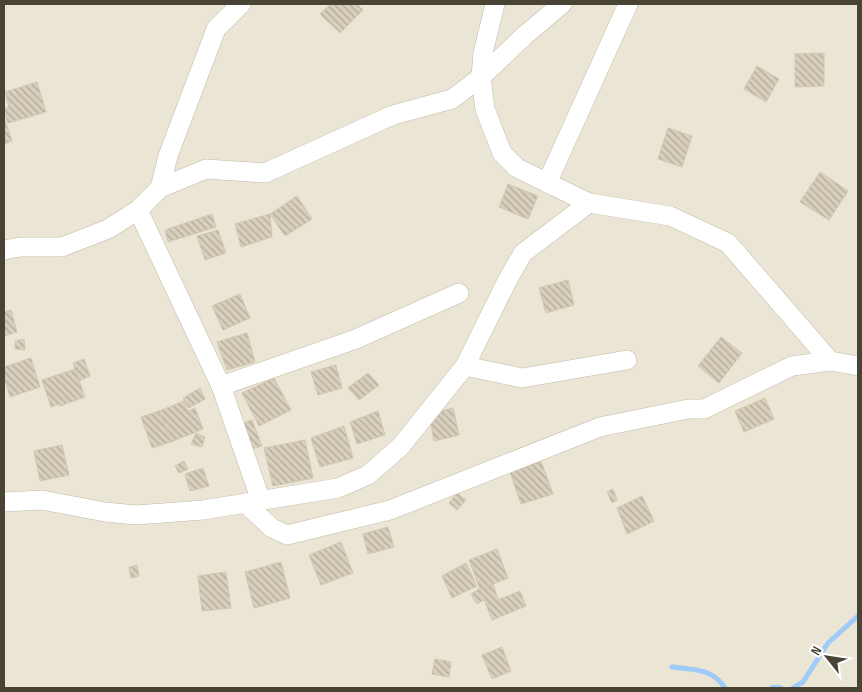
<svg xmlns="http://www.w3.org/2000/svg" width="862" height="692" font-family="'Sofia Sans Condensed',sans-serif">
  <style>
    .residential { fill: #eae5d5 }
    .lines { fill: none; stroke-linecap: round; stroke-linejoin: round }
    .stream { stroke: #9ecbf7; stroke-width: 5 }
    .building { fill: url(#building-back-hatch); stroke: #d3c8ae }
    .minor-casing { stroke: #c2bba9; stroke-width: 20 }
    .minor { stroke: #fff; stroke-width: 19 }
  </style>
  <defs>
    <pattern id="building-back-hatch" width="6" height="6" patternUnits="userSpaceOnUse" patternTransform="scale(1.25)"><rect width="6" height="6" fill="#d8cfbc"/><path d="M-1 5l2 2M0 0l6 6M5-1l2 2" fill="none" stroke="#b1aa9a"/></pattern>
  </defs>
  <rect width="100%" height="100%" fill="#f5f2e7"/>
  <rect class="residential" x="4" y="4" width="854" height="684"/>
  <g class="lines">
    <g class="stream">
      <path d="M672 667C694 670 712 668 725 688"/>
      <polyline points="772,688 777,687 781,688"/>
      <polyline points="793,688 803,682 828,643 858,616"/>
    </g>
  </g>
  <g class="building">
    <polygon points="331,4 357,4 363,10 340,33 320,14"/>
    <polygon points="824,53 824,86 795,87 795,54"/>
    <polygon points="757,66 779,79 766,102 744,89"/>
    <polygon points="37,82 46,112 8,123 4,111 4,109 9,107 5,92"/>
    <polygon points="4,117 12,141 4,144"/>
    <polygon points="668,128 692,136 682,167 658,159"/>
    <polygon points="820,172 848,191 829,220 800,202"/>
    <polygon points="508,184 538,196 528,219 499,207"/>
    <polygon points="297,196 312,219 285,236 270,214"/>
    <polygon points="212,214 216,227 168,242 165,230"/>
    <polygon points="270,214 272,237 241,247 235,224"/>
    <polygon points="218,230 226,253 205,260 197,236"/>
    <polygon points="568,280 574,305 546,313 539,288"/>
    <polygon points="240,294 250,318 223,330 212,306"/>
    <polygon points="11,310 17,332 4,336 4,312"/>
    <polygon points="247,333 255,362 227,370 217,342"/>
    <polygon points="721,337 742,353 719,383 698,366"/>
    <polygon points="24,339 25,350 15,349 15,341"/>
    <polygon points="31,358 40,387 10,397 4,377 4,367"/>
    <polygon points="84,359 90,376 79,381 73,363"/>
    <polygon points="336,365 342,388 318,395 311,372"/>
    <polygon points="75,369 85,397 60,406 59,404 51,407 42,380"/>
    <polygon points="368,373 379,385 359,400 348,388"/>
    <polygon points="274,378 291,410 259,426 242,393"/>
    <polygon points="200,388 205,399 189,408 183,398"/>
    <polygon points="765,398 774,419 744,432 735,411"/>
    <polygon points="184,401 188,411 195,408 203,429 171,442 159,411"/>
    <polygon points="453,408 459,435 434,441 429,414"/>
    <polygon points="159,411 171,442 152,448 141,417"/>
    <polygon points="378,411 385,435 357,444 350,422"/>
    <polygon points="252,420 262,446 248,450 238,425"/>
    <polygon points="344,426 353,458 320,467 311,438"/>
    <polygon points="196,433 205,437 202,447 191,444"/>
    <polygon points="305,440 313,478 273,486 264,448"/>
    <polygon points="62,445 69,475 40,481 34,451"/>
    <polygon points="184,461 188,469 179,473 175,466"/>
    <polygon points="541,461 553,494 521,504 510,472"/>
    <polygon points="203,468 209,486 190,491 185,474"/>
    <polygon points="613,489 617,500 612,503 607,492"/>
    <polygon points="457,493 466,500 457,510 449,503"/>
    <polygon points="642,496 654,521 627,534 617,508"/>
    <polygon points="388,527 394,547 368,554 363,534"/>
    <polygon points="341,542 353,573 321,585 309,555"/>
    <polygon points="497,549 508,578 480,589 469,560"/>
    <polygon points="281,562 290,598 254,608 245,572"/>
    <polygon points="466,563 477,586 452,598 442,576"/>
    <polygon points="137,565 139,576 131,578 129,567"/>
    <polygon points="226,572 231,608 202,611 198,576"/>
    <polygon points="493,584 498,600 520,591 526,606 492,620 480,589"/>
    <polygon points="479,589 485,599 477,604 471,594"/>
    <polygon points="502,647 511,671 492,679 482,655"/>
    <polygon points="435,659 451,662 449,677 432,674"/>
  </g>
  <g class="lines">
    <g class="minor-casing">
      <g id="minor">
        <polyline points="495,4 483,53 481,77 485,109 502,153 517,168 589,203 670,216 728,243 830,361"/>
        <polyline points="547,183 628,4"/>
        <polyline points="160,188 168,156 216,29 241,4"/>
        <polyline points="138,210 221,386 261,501"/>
        <polyline points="4,250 20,247 62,247 108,229 138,210 160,188 206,169 265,173 393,115 452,99 481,77 524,36 562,4"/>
        <polyline points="465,366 522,378 627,360"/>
        <polyline points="221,386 356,339 459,293"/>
        <polyline points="4,502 42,500 105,512 136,515 203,510 338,488 368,475 401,446 465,366 507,281 523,253 589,203"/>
        <polyline points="245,503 272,528 287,535 390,510 600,427 688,409 704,409 792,366 830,361 858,366"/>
      </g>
    </g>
    <use href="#minor" class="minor"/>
  </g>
  <rect width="862" height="692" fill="none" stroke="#494335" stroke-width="10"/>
  <g transform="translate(827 657) rotate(300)" stroke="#ffffff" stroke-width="4" paint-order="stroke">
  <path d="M0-4L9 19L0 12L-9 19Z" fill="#494335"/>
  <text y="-8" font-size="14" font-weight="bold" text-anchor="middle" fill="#494335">N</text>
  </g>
</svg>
